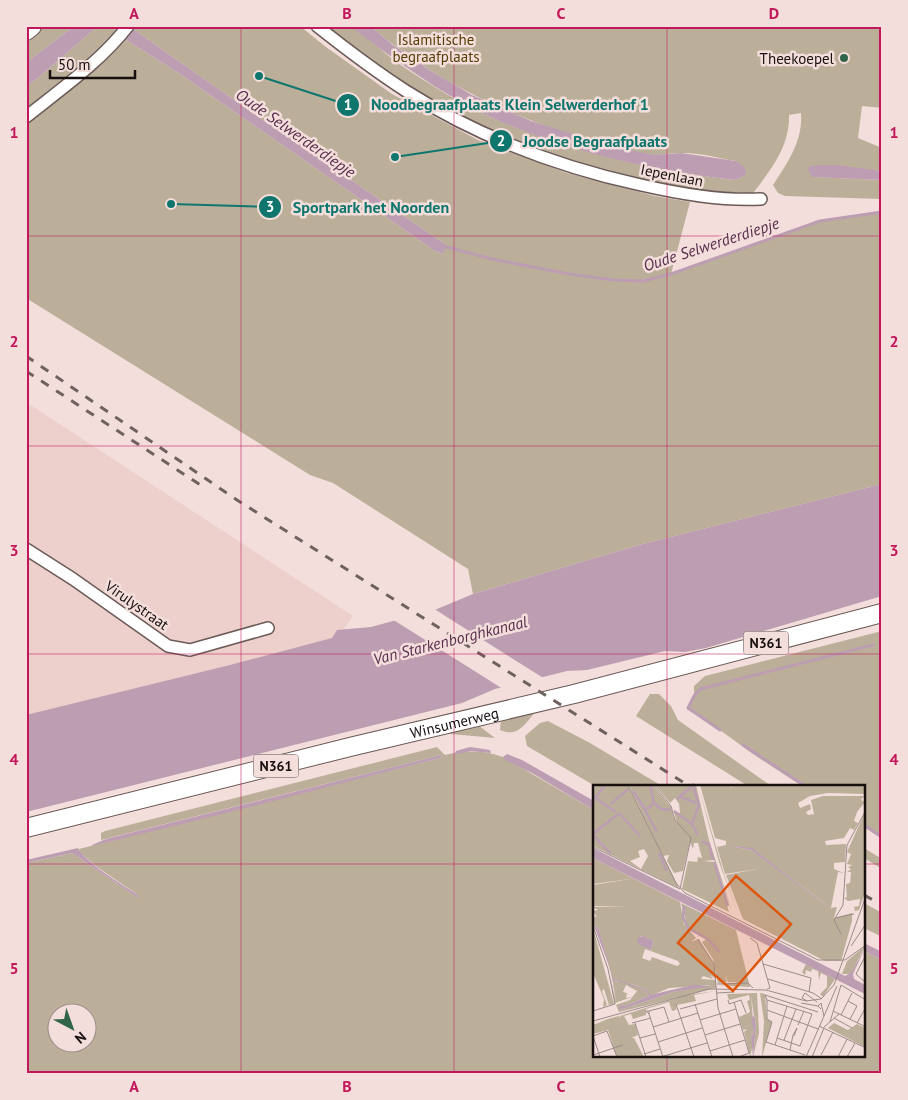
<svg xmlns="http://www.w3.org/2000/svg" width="908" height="1100" font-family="'PT Sans',sans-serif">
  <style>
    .built { fill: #edd0cb }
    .green { fill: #bcaf9a; fill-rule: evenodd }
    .water { fill: #bc9db2 }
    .pier { fill: #f3dedb }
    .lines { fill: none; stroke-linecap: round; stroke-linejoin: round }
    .stream { stroke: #bc9db2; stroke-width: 3 }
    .street-casing { stroke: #6b5a57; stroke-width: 14 }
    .primary-casing { stroke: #6b5a57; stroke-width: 20 }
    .highway-casing { stroke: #6b5a57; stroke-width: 22 }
    .street { stroke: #fff; stroke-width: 11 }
    .primary { stroke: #fff; stroke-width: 18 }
    .highway { stroke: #fff; stroke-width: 20 }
    .rail { stroke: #6e615f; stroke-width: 3; stroke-dasharray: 9 9; stroke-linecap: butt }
    .grid { fill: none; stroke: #c2185b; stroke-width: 1; stroke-opacity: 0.55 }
    .poi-dot { fill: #31654a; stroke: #f3dedb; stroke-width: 2 }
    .labels { text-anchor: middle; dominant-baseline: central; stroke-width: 5; stroke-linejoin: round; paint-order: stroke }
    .shield { fill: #f3dedb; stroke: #594e4c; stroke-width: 1 }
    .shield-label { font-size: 14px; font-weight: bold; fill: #17100f }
    .park-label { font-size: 15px; fill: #553c03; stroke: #f3dedb }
    .poi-label { font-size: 15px; fill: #17100f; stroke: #f3dedb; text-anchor: end }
    .street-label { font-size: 15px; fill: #17100f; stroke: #f3dedb }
    .water-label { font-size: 16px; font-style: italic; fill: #592e4d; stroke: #f3dedb }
    .inset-river { fill: none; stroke: #bc9db2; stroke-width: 2.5 }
    .inset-road { fill: none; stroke: #9b8c89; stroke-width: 1 }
    .view { fill: #de550c; fill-opacity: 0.15; stroke: #de550c; stroke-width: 2.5 }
    .inset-edge { fill: none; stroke: #17100f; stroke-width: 2.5 }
    .leader { fill: none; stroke: #0f766e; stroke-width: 2 }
    .callout-dot { fill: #0f766e; stroke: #f3dedb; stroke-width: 2 }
    .mark-label { font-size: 15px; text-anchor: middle; font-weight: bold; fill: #fff }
    .callout-label { font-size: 16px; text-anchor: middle; font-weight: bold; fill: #0f766e; stroke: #f3dedb; stroke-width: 5; stroke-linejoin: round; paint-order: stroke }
    .neatline { fill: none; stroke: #c2185b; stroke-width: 2 }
    .grid-label { font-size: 16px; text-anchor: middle; font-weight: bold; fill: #c2185b }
  </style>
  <rect width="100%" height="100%" fill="#f3dedb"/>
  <polygon class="built" points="26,402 353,616 335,642 26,722"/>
  <g class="green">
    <polygon points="44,26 74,26 26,63 26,39"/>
    <polygon points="98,26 122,26 111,41 26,113 26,88"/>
    <path d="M135 26H300L326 47 392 94 478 140 567 173 655 196 690 202 671 274 820 221 882 212V484L639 545 473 594 468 569 333 483 310 475 26 298V125C60 98 97 72 125 39L180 74 435 251 443 254 445 244 264 121 133 29Z"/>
    <path d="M323 26C331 26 342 24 350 26 358 29 388 56 398 63 430 85 464 106 500 121 575 153 654 171 735 180L744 176 736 161C718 158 698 152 680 153 671 153 662 155 653 155 624 152 593 142 565 133 490 107 431 77 370 26H882V108L862 106 858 138 882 148V171L871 170 811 174 813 177 882 180V199L785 196 778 193 773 185C788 162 803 141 801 113L789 115C790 146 771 170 753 193 641 192 511 150 416 92 384 73 354 48 323 26Z"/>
    <polygon points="882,631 882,839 864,827 864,786 802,786 753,754 688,707 694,695 694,686 705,676"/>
    <polygon points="650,694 659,694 671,706 678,720 771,786 748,786 636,716"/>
    <path d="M536 711C525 724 518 738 500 730L501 719Z"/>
    <polygon points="548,721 590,743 662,786 595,786 527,746 525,736 540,723"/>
    <polygon points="478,725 495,738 440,733"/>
    <path d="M437 747 445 755C464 750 484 750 503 757L594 810V1056H864V951L882 960V1074H26V863L72 853 138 898V895L97 867 80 853 79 849 440 758 442 757 441 755 101 840V833L105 831ZM58 1012H88V1042H58Z"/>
    <polygon points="864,848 882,859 882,869 864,858"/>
    <polygon points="864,903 882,913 882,937 864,928"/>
  </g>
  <g class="water">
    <polygon points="74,26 98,26 26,88 26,63"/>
    <path d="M350 26H370L393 45 431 71 472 95 531 121 615 147 654 155 681 153 736 161 744 167 746 172 744 176 735 180C644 170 544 147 463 103 423 81 387 54 350 26Z"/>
    <polygon points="133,29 264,121 445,244 446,247 443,254 435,251 180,74 125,39"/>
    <polygon points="822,165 837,165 882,171 882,180 812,177 808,170 810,166"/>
    <polygon points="882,484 882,596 706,648 685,652 665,651 587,670 567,671 495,689 462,703 26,812 26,715 230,665 332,638 337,630 371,627 437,609 473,594 639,545"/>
    <polygon points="470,747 490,750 491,753 471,751 458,754 455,753 456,751"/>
    <polygon points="507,754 522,760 594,801 594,810 532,773 505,760 503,757"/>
    <path d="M441 755 442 757 440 758C325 788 209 818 92 846V845L106 839Z"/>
    <path d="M78 848C84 862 123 885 138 895V898L72 853 26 863V860Z"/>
    <polygon points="864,943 882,952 882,960 864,951"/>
  </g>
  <polygon class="pier" points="433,608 450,619 545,679 503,689 392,619"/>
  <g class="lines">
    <g class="stream">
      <polyline points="443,246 492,259 569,274 614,280 643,281 671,274 820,221 882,212"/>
      <polyline points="720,730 688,708 694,696 700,689 873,645"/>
      <polyline points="743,745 805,786"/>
      <polyline points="864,825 882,837"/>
    </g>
    <g class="street-casing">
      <g id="street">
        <path d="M317 26C346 49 375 71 406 91 477 136 559 167 641 185 681 194 721 201 761 199"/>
        <path d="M26 117C61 89 100 62 128 26"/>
        <polyline points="26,549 73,579 168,646 190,650 268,628"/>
      </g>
    </g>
    <g class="primary-casing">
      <g id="primary">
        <path id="s1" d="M26 828 354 746 574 694 882 613"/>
      </g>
    </g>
    <g class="highway-casing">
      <polyline id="highway" points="26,30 31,26"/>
    </g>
    <use href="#street" class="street"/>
    <use href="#primary" class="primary"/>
    <use href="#highway" class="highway"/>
    <g class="rail">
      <polyline points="26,356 237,500 689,786"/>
      <polyline points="26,371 202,486"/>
      <polyline points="864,895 882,905"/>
    </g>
  </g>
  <path class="grid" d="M241 26V1074M454 26V1074M667 26V786M26 236H882M26 446H882M26 654H882M26 864H594M864 864H882M667 1056V1074"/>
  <circle class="poi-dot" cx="844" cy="58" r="5"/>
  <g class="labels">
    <g class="shield">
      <rect x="743.5" y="631.5" width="45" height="23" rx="4"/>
      <rect x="253.5" y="754.5" width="45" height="23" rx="4"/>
    </g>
    <g class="shield-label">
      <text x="766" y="643">N361</text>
      <text x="276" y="766">N361</text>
    </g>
    <g class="park-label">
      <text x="436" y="39">Islamitische<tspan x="436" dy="17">begraafplaats</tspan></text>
    </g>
    <g class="poi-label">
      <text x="834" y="58">Theekoepel</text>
    </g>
    <g class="street-label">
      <text transform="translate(672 175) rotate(11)">Iepenlaan</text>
      <text transform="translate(137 605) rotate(35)">Virulystraat</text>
      <text stroke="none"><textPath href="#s1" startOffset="441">Winsumerweg</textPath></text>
    </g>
    <g class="water-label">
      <text transform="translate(296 133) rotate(35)">Oude Selwerderdiepje</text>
      <text transform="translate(711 244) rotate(-18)">Oude Selwerderdiepje</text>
      <text transform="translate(450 640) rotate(-14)">Van Starkenborghkanaal</text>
    </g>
  </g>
  <g transform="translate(593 785)">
    <rect width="272" height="272" fill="#f3dedb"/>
    <path d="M0 0H35L86 103 0 61ZM51 64 55 71 48 84 37 76 47 72 45 66ZM36 0H60L78 22 81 33 84 38 81 27 87 28 86 19 82 13 77 18 62 0H103L116 55 140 129 121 75 111 76 121 77 136 127 89 104 95 76 104 77 105 72 109 73 105 58H101L100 64 97 57 90 86 81 88 74 76 76 70 70 71ZM105 0 131 89 147 134 126 77ZM107 0H138V4L139 0H272V9L235 8 217 11 205 18 207 23 217 19 218 24 213 27 215 30 221 29 218 15 230 11H271L268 15 272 17 264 27 261 36 265 38 261 45 257 43 251 53 232 56 233 60 253 59 252 77 241 78V84L251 88 245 87 238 123 244 122 241 133 259 128V136L248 176H232L150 134 133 90 164 84 132 89 124 62 133 60V56L122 53ZM133 60 159 64 243 127 158 65ZM272 27V107L266 125 262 126 261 122 266 121 267 114 255 116 251 113 254 112 253 99 257 98 258 87H254L258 84 255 82 259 80 254 79 258 69 254 67ZM0 73 87 117 91 139 103 153 98 157 105 154 108 158 121 180 123 194 117 190 120 194 110 191 108 194 123 195V203L26 227 23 220 37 215 44 206 33 200 30 207 34 208 33 213 39 212 22 218 16 186 23 217 20 197 27 196H20L6 145 0 138V131L4 132 0 126 5 125 0 122 34 121H0V100L37 94 0 99ZM48 151 61 156 58 165 45 158ZM52 164 85 176 87 179 84 181 59 172 57 176 49 173ZM35 198 53 204 57 211 76 203 119 200 80 207 27 225V220L32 221 56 211 52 205ZM88 118 143 145 157 202 126 200 147 197H135L132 188 134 197 125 198 120 174 109 157 114 154 95 143ZM0 143 21 219 16 220 11 204 9 206 14 220 10 222 11 214 0 188ZM272 161 258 189H249L254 176ZM213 179 242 194 230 212 227 209 234 202V191L228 188 226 195 225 186 219 184 218 187 213 185 212 190 209 187ZM123 206 101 210 103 216 84 220 83 225 79 226 76 217 53 224V230L40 234 38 229 31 231 36 240 42 239 45 250 38 253H41L51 272H24L15 245 0 249V240L15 234 26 231 28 234 27 231 94 210ZM164 208 166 248 160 272 163 241 158 211 161 248 158 251 160 259 157 272 151 247 154 244 150 245 146 232 157 227 154 216 157 215 156 210 136 215 134 209ZM167 208 172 209 174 234 179 237 169 272 171 236ZM241 238 255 245 264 239 272 243V262L235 243Z" fill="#bcaf9a" fill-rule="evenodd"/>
    <path d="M133 60 159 63 243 128 158 65ZM0 63 252 191 258 188 272 163 260 189 261 194 272 200V209L0 73ZM0 138 6 145 21 196 25 195 53 204 57 210 100 200 119 201 80 207 27 225V220L32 221 56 211 52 205 25 196 20 197 23 217 18 186ZM50 151 61 156 58 165 45 159 44 153ZM158 211 163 241 160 272 158 251 161 248 158 233 161 231Z" fill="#bc9db2"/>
    <path class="inset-river" d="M57 0 61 18 68 24 78 25M40 6 52 24M88 12 103 18M4 14 23 27M84 14 100 0 106 20 99 39M0 16 12 0M18 19 35 4M60 19 52 25 64 47M81 26 99 39 105 50M26 28 47 51M0 49 25 29M1 51 18 69M109 57 116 59 120 75M66 69 74 86M121 77 135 121M91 121 90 132 95 143 116 155 126 167"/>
    <path class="inset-road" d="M35 0 83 98 92 108 225 175H252L273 160M0 62 87 104 98 53 82 35 78 21 61 0M242 133 261 129M0 141 15 184 22 219 0 226M248 149 241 135 250 120 254 60 273 25M157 153 164 158 177 203 174 204M105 154 121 179 125 223 140 272M258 161 273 139M273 170 263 189 273 198M170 179 218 193 216 207M175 194 220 208 229 214M124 199 155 198 160 203M124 208 141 207M135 215 136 219 148 215 153 228M174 215V234L179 237 173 257 212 270M174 215 219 229 207 261M174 215 172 210 225 227M214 216 209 213 212 208 224 217M255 216 264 221 257 234M141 217 156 268 146 272M208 218 225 221M83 219 101 272M102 219 119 272M87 224 124 214M174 225 225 244M56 226H53L56 229V226L71 222 76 237M240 226 273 242M56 229 70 272M248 230 259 208M231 231 244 201M241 233 259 243M107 235 143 224M0 236 116 204 173 205 213 216 228 214 241 200 273 111M237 237 248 200 273 215M39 238 58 233M42 238 53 272M264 238 273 222M205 240 211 226M226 241 273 263M60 242 105 228M231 242 246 229M112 250 147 239M47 253 62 249M184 253 207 261M191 255 203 224M65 257 109 243M182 260 194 221M197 265 200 250 204 243 201 251M117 266 152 255M51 269 67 264M0 270 30 260M228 270 240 247M7 272 0 251 14 246 24 272M68 272 114 258M213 272 231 231 228 218 225 221 228 224M219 272 231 243M245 272 254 254M254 272 262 258"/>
    <path class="view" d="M143 91 198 139 140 206 85 158Z"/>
    <rect width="272" height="272" class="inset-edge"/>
  </g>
  <path class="leader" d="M259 76L348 105M395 157L501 141M171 204L270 207"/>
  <g class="callout-dot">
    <circle cx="259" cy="76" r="5"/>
    <circle cx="395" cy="157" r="5"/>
    <circle cx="171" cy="204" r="5"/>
    <circle cx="348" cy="105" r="12"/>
    <circle cx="501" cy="141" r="12"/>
    <circle cx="270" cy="207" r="12"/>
  </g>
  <g class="mark-label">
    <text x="348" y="110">1</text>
    <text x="501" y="146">2</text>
    <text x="270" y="212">3</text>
  </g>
  <g class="callout-label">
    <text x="510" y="110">Noodbegraafplaats Klein Selwerderhof 1</text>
    <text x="595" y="147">Joodse Begraafplaats</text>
    <text x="371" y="213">Sportpark het Noorden</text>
  </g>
  <rect width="908" height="1100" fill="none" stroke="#f3dedb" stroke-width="55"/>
  <g transform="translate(72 1028) rotate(139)"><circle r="24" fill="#f3dedb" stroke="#9b8c89"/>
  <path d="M0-4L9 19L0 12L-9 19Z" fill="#31654a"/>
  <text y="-8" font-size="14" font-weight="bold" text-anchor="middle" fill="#17100f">N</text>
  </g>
  <path d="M50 70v8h85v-8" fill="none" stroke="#17100f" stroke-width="2.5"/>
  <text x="58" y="70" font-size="15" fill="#17100f" stroke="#f3dedb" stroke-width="4" paint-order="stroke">50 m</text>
  <rect x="28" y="28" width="852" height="1044" class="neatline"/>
  <g class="grid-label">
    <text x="134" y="19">A</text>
    <text x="347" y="19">B</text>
    <text x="561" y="19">C</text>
    <text x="774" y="19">D</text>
    <text x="14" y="138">1</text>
    <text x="894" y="138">1</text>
    <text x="14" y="347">2</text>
    <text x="894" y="347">2</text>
    <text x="14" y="556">3</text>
    <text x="894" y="556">3</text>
    <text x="14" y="765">4</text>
    <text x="894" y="765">4</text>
    <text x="14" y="974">5</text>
    <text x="894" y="974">5</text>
    <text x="134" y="1092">A</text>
    <text x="347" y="1092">B</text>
    <text x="561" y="1092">C</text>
    <text x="774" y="1092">D</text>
  </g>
</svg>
